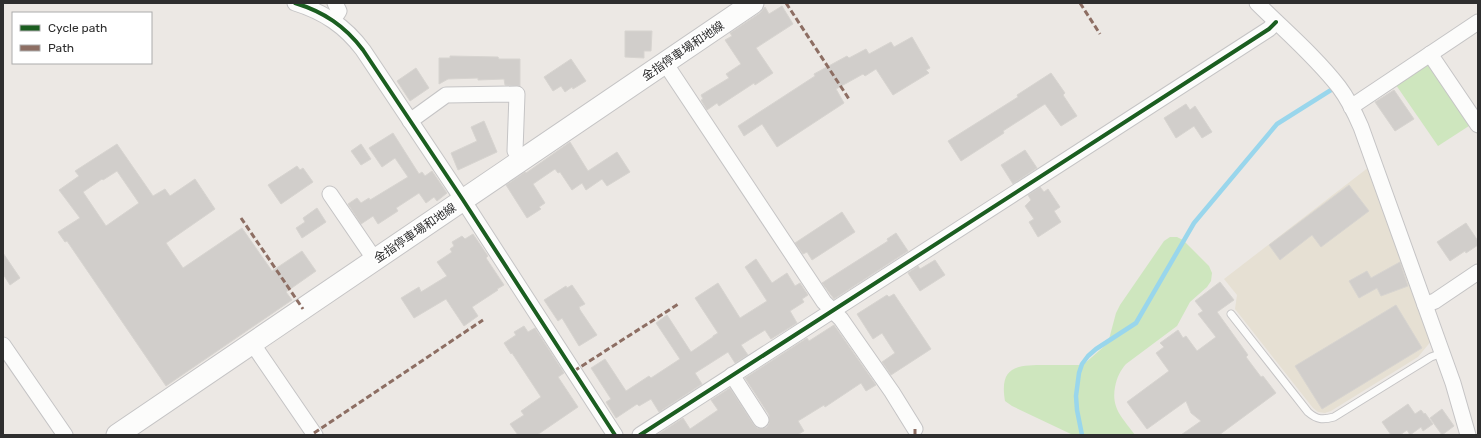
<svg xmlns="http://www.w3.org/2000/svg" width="1481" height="438" font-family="Rubik,'Noto Sans JP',sans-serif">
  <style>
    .education { fill: #e6e0d3 }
    .green { fill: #cee6be }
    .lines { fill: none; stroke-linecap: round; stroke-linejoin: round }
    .stream { stroke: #99d6ec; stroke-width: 4.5 }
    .building { fill: #d1cecb; stroke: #d7d4d0; fill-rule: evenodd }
    .service-casing { stroke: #c5c4c5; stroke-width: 9 }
    .minor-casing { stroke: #c5c4c5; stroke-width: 17 }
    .secondary-casing { stroke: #c5c4c5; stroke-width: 23 }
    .service { stroke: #fcfcfb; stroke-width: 7 }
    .minor { stroke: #fcfcfb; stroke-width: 15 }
    .secondary { stroke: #fcfcfb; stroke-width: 21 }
    .quiet { stroke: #8d6e63; stroke-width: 3; stroke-dasharray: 6 3; stroke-linecap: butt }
    .cycleway-casing { stroke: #fff; stroke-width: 6 }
    .cycleway { stroke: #1b5e20; stroke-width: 4 }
    .labels { text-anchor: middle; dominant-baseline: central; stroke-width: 3.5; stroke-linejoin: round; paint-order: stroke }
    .street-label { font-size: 12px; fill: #2e2e2e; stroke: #fff }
  </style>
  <rect width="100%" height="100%" fill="#ece8e4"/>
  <polygon class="education" points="1369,167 1432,340 1418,357 1331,411 1325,413 1318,412 1313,408 1235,309 1237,295 1224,279"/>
  <g class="green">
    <polygon points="1427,64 1432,65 1472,124 1438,146 1396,85"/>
    <path d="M1170 237H1177L1183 240 1209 266 1212 273 1211 281 1207 287 1190 302 1177 326 1126 364C1120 371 1117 377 1115 387 1111 409 1123 418 1135 435H1073L1012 406 1005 401C999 366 1017 365 1045 365 1056 365 1068 365 1079 365L1084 364 1108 343 1116 313 1120 305 1164 241Z"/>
  </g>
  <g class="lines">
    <polyline class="stream" points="1082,435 1077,410 1076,396 1079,373 1082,364 1088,356 1096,349 1136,323 1194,223 1277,124 1331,90"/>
  </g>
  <g class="building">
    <polygon points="782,6 793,24 756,48 773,73 755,85 754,83 719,106 717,103 707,110 701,100 703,99 701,95 729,78 726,74 741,64 725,40 732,36 730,33 760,13 765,7 769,14"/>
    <polygon points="625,31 652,31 651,51 644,51 644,58 625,57"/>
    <polygon points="912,37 930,68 926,70 929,73 893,95 876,69 865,76 863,74 836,89 844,103 777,147 762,124 744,136 738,126 815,76 814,74 847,56 849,58 866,49 869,54 891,42 894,47"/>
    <polygon points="450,56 498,57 499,59 520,59 520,86 505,85 504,79 478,80 478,78 448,79 439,84 439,58 450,58"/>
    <polygon points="571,59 586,81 573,89 572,87 565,92 561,86 553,91 544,77"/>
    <polygon points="416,68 429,88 410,101 397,81"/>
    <polygon points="1051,73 1065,93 1063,95 1077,116 1061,126 1045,104 1003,131 1004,133 961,161 948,141 1018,97 1017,95"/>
    <polygon points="1394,90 1414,119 1395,131 1375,102"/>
    <polygon points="1186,104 1190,110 1195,106 1212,132 1202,138 1194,126 1176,138 1164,118"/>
    <polygon points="484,121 497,152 458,170 451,153 477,141 471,127"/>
    <polygon points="393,133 419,174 422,172 425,176 432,171 447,193 437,201 434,197 426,203 419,193 396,208 398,211 378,224 373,216 361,224 348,204 357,198 361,203 369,198 370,200 408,177 395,158 382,167 369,148"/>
    <polygon points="570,142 588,171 617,152 630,172 607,186 602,179 586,190 582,183 572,190 560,172 558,173 555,169 533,184 545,203 539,207 541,209 527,218 506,185 525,172 526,173"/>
    <path d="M117 144 153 196 165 189 170 196 195 179 215 209 166 243 183 268 242 228 272 271 302 251 316 271 286 292 292 300 166 386 67 241 65 242 58 232 80 218 59 190 79 176 75 171ZM117 171 139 203 106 226 83 192 102 179 103 180Z"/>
    <polygon points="361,144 371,159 361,165 351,151"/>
    <polygon points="1025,150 1037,168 1013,184 1001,165"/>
    <polygon points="297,166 300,170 303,168 313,182 281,204 268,185"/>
    <polygon points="1349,185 1369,211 1321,247 1312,235 1280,260 1269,245"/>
    <polygon points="1040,187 1044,192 1048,189 1060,207 1054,211 1061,222 1038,237 1029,222 1034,219 1025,206 1031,200 1028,195"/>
    <polygon points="317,208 326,222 302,238 296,228 305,222 303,218"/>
    <polygon points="842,212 855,232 812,260 807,252 803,254 795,243"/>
    <polygon points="1466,223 1478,241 1478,245 1466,253 1465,251 1450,261 1437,242"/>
    <polygon points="896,233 908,251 834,299 822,283 888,241 887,239"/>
    <polygon points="473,234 488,256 486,258 504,285 497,289 498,290 472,307 478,316 464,326 446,299 414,318 401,298 419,287 421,292 447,276 437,262 452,252 450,249 454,246 452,242 462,236 465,239"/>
    <polygon points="3,253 20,278 10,285 3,274"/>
    <polygon points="756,259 772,283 787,273 795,286 800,283 808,295 802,299 804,302 790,311 797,323 771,339 765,330 741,345 748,355 735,363 728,352 695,373 702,384 659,412 651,399 639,406 637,404 616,418 606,402 611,399 591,368 605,359 626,391 649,376 651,378 680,359 656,323 667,315 691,352 713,337 713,336 718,333 695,298 718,283 740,318 767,301 745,267"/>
    <polygon points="935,260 945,275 920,291 908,273 918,266 920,269"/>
    <polygon points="1400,262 1408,286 1381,296 1377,288 1359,298 1349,281 1367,271 1371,278"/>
    <polygon points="1220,282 1234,300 1217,312 1248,355 1246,357 1261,377 1263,376 1276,393 1219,435 1181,435 1201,421 1191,413 1186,401 1147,429 1127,402 1169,371 1156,353 1164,347 1160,343 1178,330 1183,338 1186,336 1197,351 1216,337 1198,314 1203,311 1195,301"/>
    <polygon points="572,285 585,304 579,307 580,310 597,335 579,346 562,318 558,321 544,300 566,286 567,288"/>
    <polygon points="894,294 931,349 891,375 882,362 895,353 882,333 873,339 857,314 887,295 889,297"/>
    <polygon points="1396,305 1422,348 1322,409 1295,366"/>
    <polygon points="834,325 876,385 866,391 861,383 825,407 824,405 798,421 804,431 797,435 657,435 683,418 690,429 718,410 711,400 730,388 754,425 757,428 766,428 769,424 769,415 745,378 807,338 809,341"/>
    <polygon points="524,326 528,332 535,328 564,373 558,377 578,407 537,435 518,435 510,424 524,415 521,411 541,397 512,353 511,354 504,343 516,335 514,332"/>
    <polygon points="1408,404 1415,414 1421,410 1424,414 1425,413 1433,424 1423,431 1421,427 1410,435 1407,430 1400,435 1391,435 1382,422"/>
    <polygon points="1442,409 1454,426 1442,435 1430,418"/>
  </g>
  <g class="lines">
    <g class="service-casing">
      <path id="service" d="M1231 314 1308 412C1317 420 1323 420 1334 417L1431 357 1442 353"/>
    </g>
    <g class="minor-casing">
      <g id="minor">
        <path d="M295 3C324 12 345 26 363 50L463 200 615 435"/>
        <path d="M1257 3C1284 30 1315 56 1339 87 1348 99 1355 113 1361 127L1453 383 1468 435"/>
        <polyline points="333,20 339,11 335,3"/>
        <polyline points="1430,54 1478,125"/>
        <polyline points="665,63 824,302 841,319 892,392 915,429"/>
        <polyline points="1351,107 1478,22"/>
        <polyline points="410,121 446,95 517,94 515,151 521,161"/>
        <polyline points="330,194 375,260"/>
        <polyline points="1425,305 1435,301 1478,272"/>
        <polyline points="252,343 315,435"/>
        <polyline points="3,345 65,435"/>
        <polyline points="732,375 761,420"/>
        <polyline points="640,435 1269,29 1276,22"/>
      </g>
    </g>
    <g class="secondary-casing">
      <polyline id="secondary" points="117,435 753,3"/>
    </g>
    <use href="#service" class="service"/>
    <use href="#minor" class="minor"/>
    <use href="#secondary" class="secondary"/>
    <g class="quiet">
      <polyline points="786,3 849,99"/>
      <polyline points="1080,3 1100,34"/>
      <polyline points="241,218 303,309"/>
      <polyline points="574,371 680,303"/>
      <polyline points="915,429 915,435"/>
      <polyline points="314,433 483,320"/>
    </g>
    <g class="cycleway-casing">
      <g id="cycleway">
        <path d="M295 3C324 12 345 26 363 50L463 200 615 435"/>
        <polyline points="640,435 1269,29 1276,22"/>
      </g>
    </g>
    <use href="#cycleway" class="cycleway"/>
  </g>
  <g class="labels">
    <g class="street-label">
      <text transform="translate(683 51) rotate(-34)">金指停車場和地線</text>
      <text transform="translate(415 233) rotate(-34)">金指停車場和地線</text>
    </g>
  </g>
  <rect width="1481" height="438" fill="none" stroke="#2e2e2e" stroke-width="8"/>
  <rect x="12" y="12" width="140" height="52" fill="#ffffff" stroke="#ababab"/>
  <rect x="20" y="25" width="20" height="6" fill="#1b5e20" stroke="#ababab"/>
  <text x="48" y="32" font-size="12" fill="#2e2e2e">Cycle path</text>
  <rect x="20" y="45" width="20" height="6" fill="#8d6e63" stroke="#ababab"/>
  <text x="48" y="52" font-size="12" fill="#2e2e2e">Path</text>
</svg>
